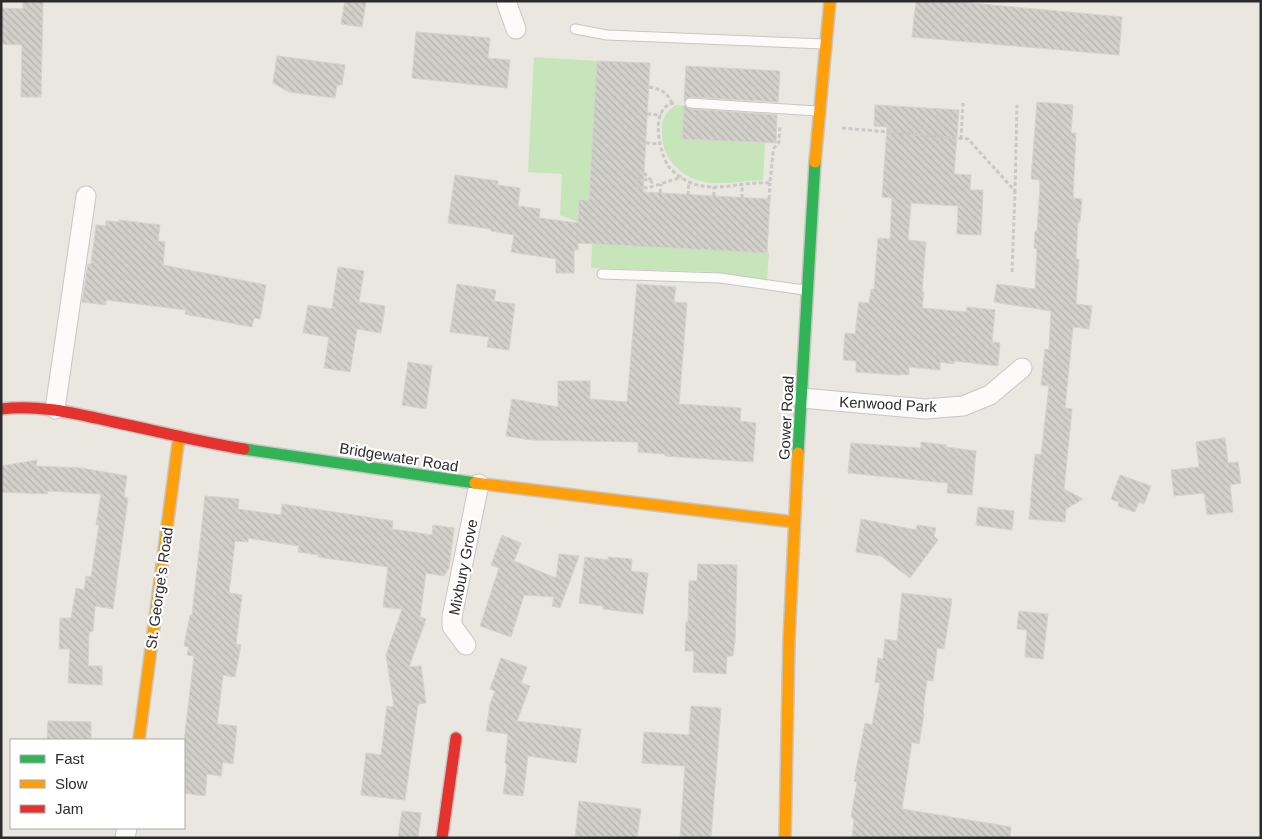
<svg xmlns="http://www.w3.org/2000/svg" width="1262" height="839" font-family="Helvetica,sans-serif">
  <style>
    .park { fill: #c6e5b9; fill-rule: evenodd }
    .building { fill: url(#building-back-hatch); stroke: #d4d2cc }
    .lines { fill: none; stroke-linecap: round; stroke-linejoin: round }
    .lane-casing { stroke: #c7c6c5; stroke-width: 11 }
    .street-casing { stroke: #c7c6c5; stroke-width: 21 }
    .fast-casing { stroke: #c7c6c5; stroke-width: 14 }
    .slow-casing { stroke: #c7c6c5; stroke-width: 14 }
    .jam-casing { stroke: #c7c6c5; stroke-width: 14 }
    .path { stroke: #c8c8c7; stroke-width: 3; stroke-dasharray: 4 2.5; stroke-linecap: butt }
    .lane { stroke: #fcfbfa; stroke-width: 9 }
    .street { stroke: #fcfbfa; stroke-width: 19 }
    .fast { stroke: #30b455; stroke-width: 11 }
    .slow { stroke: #ff9f0a; stroke-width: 11 }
    .jam { stroke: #e5322d; stroke-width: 11 }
    .labels { text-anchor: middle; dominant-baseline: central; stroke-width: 4.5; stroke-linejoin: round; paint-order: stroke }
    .street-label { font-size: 15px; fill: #2b2b2b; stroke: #fff }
  </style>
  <defs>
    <pattern id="building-back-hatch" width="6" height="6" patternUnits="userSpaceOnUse" patternTransform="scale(1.25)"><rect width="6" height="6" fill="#d2d0cb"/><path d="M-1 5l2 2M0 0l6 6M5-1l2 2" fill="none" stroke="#b4b3ae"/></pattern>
  </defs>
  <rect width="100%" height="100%" fill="#eae7e0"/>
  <g class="park">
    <path d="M534 57 597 61 589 200 579 215 637 184 634 246 769 253 767 280 715 272 591 268 593 229H596L560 215 562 174 528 172ZM633 213 631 246 598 244 599 218Z"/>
    <path d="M676 105 684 106 683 139 765 143 763 180C731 181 700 192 675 166 667 158 662 146 662 135 661 122 664 112 676 105Z"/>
  </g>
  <g class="building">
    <polygon points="23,1 43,1 41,97 21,97 22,45 1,44 1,8 23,9"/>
    <polygon points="345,1 366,1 362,27 341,24"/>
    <polygon points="916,1 949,1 1122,17 1119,55 912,37"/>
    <polygon points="416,32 490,38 488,58 510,60 507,88 412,78"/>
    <polygon points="277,56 345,65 342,85 337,85 335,98 289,92 273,83"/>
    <polygon points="597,61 650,63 643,192 770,199 767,253 578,243 578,250 574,250 574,273 556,273 556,259 511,252 514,235 491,231 491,229 448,223 455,175 498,181 498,185 520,188 518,206 540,209 539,218 578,223 579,200 589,200"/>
    <polygon points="686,66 780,71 778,102 690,97 684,101"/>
    <polygon points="1037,102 1073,105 1071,133 1076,133 1073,198 1082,199 1080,222 1078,222 1076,259 1079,259 1076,304 1092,306 1089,329 1073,327 1065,408 1072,409 1064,489 1083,499 1066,509 1065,522 1029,519 1035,454 1041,455 1049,386 1041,385 1045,349 1049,350 1051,311 994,302 997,284 1035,289 1037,249 1034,248 1035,231 1037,231 1040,186 1039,180 1031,179"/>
    <polygon points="684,105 690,109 777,115 776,143 682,139"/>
    <polygon points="875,105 959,110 954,174 971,175 970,190 983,190 981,235 957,234 958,206 911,203 908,240 926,242 922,292 924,292 922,308 966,312 967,307 995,310 992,342 1000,343 998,366 954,361 954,364 940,362 940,370 909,367 909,375 900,374 900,375 856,372 856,361 843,360 845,333 855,334 859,302 869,303 871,289 874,289 878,238 890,239 892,198 882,197 887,127 874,126"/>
    <polygon points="119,220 160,225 158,241 165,242 163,265 266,285 260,319 254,318 252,327 185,314 186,310 106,300 106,305 82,302 88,264 91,264 96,225 106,226 106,221 119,222"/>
    <polygon points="338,267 364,271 359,302 385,306 381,333 357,329 350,372 324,368 329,337 303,333 308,305 332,309"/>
    <polygon points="457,284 496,290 494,301 515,304 509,350 487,347 489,337 450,332"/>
    <polygon points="637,284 676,287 674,302 687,303 679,404 741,408 740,421 756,423 753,462 665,456 665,454 638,452 638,442 531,440 506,436 512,399 558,407 558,381 590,381 590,399 627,402"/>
    <polygon points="408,362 432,366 426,409 402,405"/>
    <polygon points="1225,438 1228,463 1238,462 1241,483 1230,485 1233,512 1207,515 1204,493 1174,496 1171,470 1199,467 1196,442"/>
    <polygon points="921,442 947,445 946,447 976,451 972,495 947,493 948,483 848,473 851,443 921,448"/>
    <polygon points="37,460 36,466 81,468 127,476 124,497 128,498 113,609 95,606 93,631 89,632 88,666 102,666 102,685 68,683 70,649 59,649 60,618 71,618 76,588 84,590 86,576 91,577 99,525 96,525 101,494 48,491 47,494 1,492 1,466"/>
    <polygon points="1120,475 1151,486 1144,504 1139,502 1135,512 1118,506 1119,502 1111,499"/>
    <polygon points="205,496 239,499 238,509 281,515 282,504 393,521 392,529 432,535 433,525 454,528 449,568 444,576 426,573 420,617 426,619 409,667 421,666 426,703 418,704 405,800 361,795 366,753 381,755 387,706 394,707 386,655 402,609 383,607 388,567 318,557 319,555 298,552 299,546 248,538 248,542 235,541 229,593 242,595 236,644 241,645 235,677 223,675 217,724 237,726 233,764 223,762 221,776 207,774 205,796 184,793 184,742 194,656 187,655 189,647 184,646 190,615 192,615"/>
    <polygon points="978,507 1014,511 1012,530 976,525"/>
    <polygon points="861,519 916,530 917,525 936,528 934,536 938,540 910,578 881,556 856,552"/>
    <polygon points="502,535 521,543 514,561 556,578 559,554 579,556 560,608 552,606 554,597 524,595 511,637 480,626 499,568 491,565"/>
    <polygon points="585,557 608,560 608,557 632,559 631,571 648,573 643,614 603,609 603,606 579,603"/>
    <polygon points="698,564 737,565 735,641 733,656 727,656 726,674 693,672 694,651 685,651 686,622 688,622 689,581 697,581"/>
    <polygon points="902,593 952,599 944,649 937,648 933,681 927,680 923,711 924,714 919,744 912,742 902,809 1011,827 1010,838 852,838 854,820 851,817 857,782 854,781 865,723 872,725 880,683 875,682 878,658 883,659 885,639 897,641"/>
    <polygon points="1019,611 1048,614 1043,659 1025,657 1027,630 1017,629"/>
    <polygon points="501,658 527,667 521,683 530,686 517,721 581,729 576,763 528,756 523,796 503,794 507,765 505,763 508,734 486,731 490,704 495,691 490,689"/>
    <polygon points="691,706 721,708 711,838 680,838 685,766 642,763 644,732 689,735"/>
    <polygon points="48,721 91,722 91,740 47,740"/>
    <polygon points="579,801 641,809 637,838 575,838"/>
    <polygon points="402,811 421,813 418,838 398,838"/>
  </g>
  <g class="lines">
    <g class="lane-casing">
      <g id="lane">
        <polyline points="575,29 607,35 824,44"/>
        <polyline points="690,103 817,111"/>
        <polyline points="602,274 720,278 804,290"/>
      </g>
    </g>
    <g class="street-casing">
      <g id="street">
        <polyline points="506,1 516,29"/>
        <polyline points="802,398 925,409 963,406 990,395 1022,368"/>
        <polyline points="55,409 86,196"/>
        <polyline points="466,645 452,626 452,617 479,484"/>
        <polyline points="125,838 127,828"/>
      </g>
    </g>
    <g class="fast-casing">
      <g id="fast">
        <polyline points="244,449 475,483"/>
        <polyline points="798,453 815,162"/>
      </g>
    </g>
    <g class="slow-casing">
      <g id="slow">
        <polyline points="815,162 830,1"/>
        <polyline points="475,483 794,522"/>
        <polyline points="139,740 179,436"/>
        <polyline points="785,838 789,640 798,453"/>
      </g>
    </g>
    <g class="jam-casing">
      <g id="jam">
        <path d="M1 409C40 404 76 414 114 422 157 431 200 442 244 449"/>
        <polyline points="442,838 456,738"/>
      </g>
    </g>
    <g class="path">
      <path d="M649 87C660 89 668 92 672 104"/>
      <path d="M674 103C649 107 659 153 669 167 675 174 685 181 694 184 719 192 744 181 770 183L773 153 774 148 779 142 780 125"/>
      <polyline points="647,114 661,115"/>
      <polyline points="842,128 968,139 1015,191 1017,105"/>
      <polyline points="961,139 963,103"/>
      <polyline points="646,143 659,144"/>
      <polyline points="644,173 652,181"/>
      <polyline points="637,179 649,180 653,183"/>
      <polyline points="637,187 648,188 682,177"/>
      <polyline points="660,193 661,184"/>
      <polyline points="688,195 689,182"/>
      <polyline points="714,196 714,187"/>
      <polyline points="742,198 742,185"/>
      <polyline points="769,199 770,183"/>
      <polyline points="1012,272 1015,191"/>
    </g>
    <use href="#lane" class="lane"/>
    <use href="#street" class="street"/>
    <use href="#fast" class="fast"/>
    <use href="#slow" class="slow"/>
    <use href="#jam" class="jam"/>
  </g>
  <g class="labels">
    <g class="street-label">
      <text transform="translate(888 404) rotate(3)">Kenwood Park</text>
      <text transform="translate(786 418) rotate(-87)">Gower Road</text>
      <text transform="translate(399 457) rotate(9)">Bridgewater Road</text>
      <text transform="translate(463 567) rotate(-79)">Mixbury Grove</text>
      <text transform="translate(159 588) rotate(-82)">St. George's Road</text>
    </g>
  </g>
  <rect width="1262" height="839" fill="none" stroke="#2b2b2b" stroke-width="5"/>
  <rect x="10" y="739" width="175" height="90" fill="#ffffff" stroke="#aaaaaa"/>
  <rect x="20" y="755" width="25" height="8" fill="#30b455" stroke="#aaaaaa"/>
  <text x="55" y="764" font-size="15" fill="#2b2b2b">Fast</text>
  <rect x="20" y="780" width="25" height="8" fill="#ff9f0a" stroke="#aaaaaa"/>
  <text x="55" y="789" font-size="15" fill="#2b2b2b">Slow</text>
  <rect x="20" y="805" width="25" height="8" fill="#e5322d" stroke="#aaaaaa"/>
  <text x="55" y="814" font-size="15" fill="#2b2b2b">Jam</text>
</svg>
